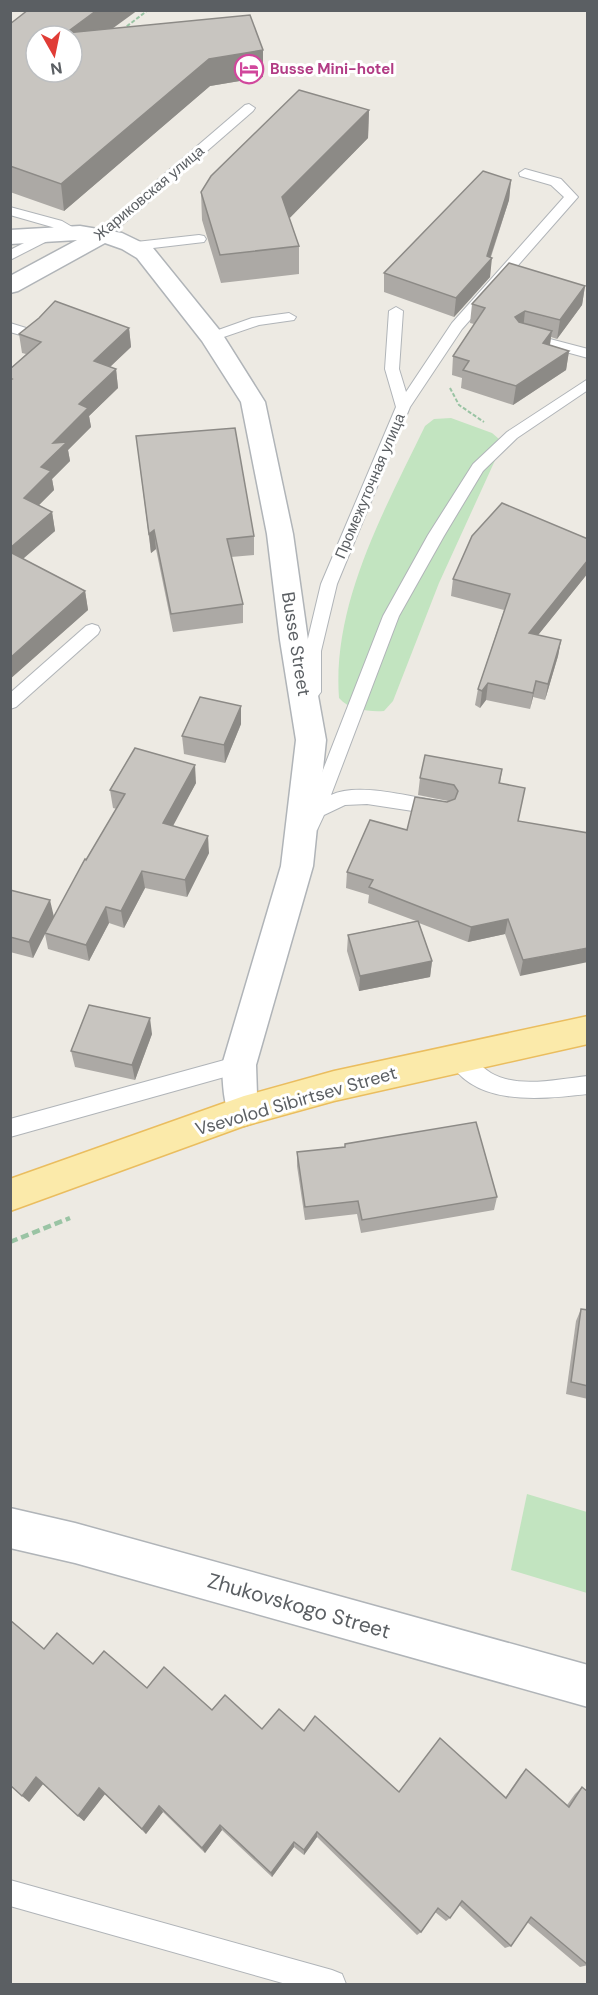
<svg xmlns="http://www.w3.org/2000/svg" width="598" height="1995" font-family="'DM Sans',sans-serif">
  <style>
    .green { fill: #c2e4c0 }
    .lines { fill: none; stroke-linecap: round; stroke-linejoin: round }
    .service-casing { stroke: #b0b4b8; stroke-width: 2 }
    .minor-casing { stroke: #b0b4b8; stroke-width: 3 }
    .primary-casing { stroke: #eabd5f; stroke-width: 3 }
    .path-far1 { stroke: #9ac4a4; stroke-width: 2; stroke-dasharray: 4 2; stroke-linecap: butt }
    .path { stroke: #9ac4a4; stroke-width: 4.5; stroke-dasharray: 8 4; stroke-linecap: butt }
    .service { fill: #fff; fill-rule: evenodd }
    .minor { fill: #fff; fill-rule: evenodd }
    .primary { fill: #fbeaaa; fill-rule: evenodd }
    .wall { fill: #aca9a5 }
    .shaded-wall { fill: #8c8a86 }
    .building { fill: #c8c5c0; stroke: #8c8a86; stroke-width: 1.5; fill-rule: evenodd }
    .labels { text-anchor: middle; dominant-baseline: central; stroke-width: 6; stroke-linejoin: round; paint-order: stroke }
    .far-hotel-label { font-size: 15px; font-weight: bold; fill: #b23c85; stroke: #fff; text-anchor: start }
    .far-street-label { font-size: 15px; fill: #5b5f63; stroke: #fff }
    .street-label { font-size: 18px; fill: #5b5f63; stroke: #fff }
    .near-street-label { font-size: 21px; fill: #5b5f63; stroke: #fff }
  </style>
  <rect width="100%" height="100%" fill="#edeae3"/>
  <g class="green">
    <path d="M451 418 492 433 499 439 497 456 439 583 393 701 384 711C370 712 349 710 339 698 332 603 385 509 425 426L434 419Z"/>
    <polygon points="527,1494 587,1512 587,1593 511,1570"/>
  </g>
  <g class="lines">
    <g class="service-casing">
      <g id="service">
        <polygon points="249,104 255,108 253,111 107,238 97,238 95,235 97,232 245,105"/>
        <polygon points="525,169 561,179 578,197 462,329 410,407 337,584 321,651 321,692 318,696 312,698 306,696 303,692 305,651 321,584 396,407 385,369 389,311 396,307 403,311 399,369 406,392 452,323 564,197 551,185 520,176 519,173"/>
        <polygon points="10,207 62,221 84,234 82,237 72,237 52,227 10,215"/>
        <polygon points="52,229 59,233 57,236 10,260 10,250"/>
        <polygon points="199,235 204,236 206,239 204,242 136,250 129,246 136,242"/>
        <polygon points="289,313 296,317 294,320 259,325 212,341 205,337 207,334 252,318"/>
        <polygon points="10,323 39,332 41,335 34,339 10,332"/>
        <polygon points="527,333 588,349 588,358 522,340 520,337 522,334"/>
        <path d="M588 379V390L517 438 483 471 444 536 399 616 331 795C358 782 410 797 439 801L445 803 448 808 445 813 439 815 367 804 345 805 324 815 317 830 311 832 305 830 302 825 307 811 383 616 428 535 473 464 507 432Z"/>
        <polygon points="92,624 98,626 100,630 98,634 16,707 10,709 10,693 86,626"/>
        <path d="M457 1048C470 1053 479 1066 491 1073 518 1089 558 1079 588 1076V1094C542 1099 472 1108 447 1057L450 1051Z"/>
        <polygon points="239,1056 246,1059 249,1065 246,1071 10,1137 10,1119"/>
        <polygon points="10,1880 332,1970 342,1974 346,1984 286,1984 10,1906"/>
      </g>
    </g>
    <g class="minor-casing">
      <g id="minor">
        <path d="M80 226 122 233 153 248 221 332 265 402 293 534 308 640 326 740 313 866 256 1065 257 1095 261 1111 256 1122 244 1126 232 1122C223 1103 223 1085 222 1065L281 866 296 740 280 640 267 534 241 402 202 341 137 258 122 249 105 243 18 291 10 293V276L77 240 10 244V230Z"/>
        <polygon points="10,1508 75,1523 588,1665 588,1707 75,1563 10,1548"/>
      </g>
    </g>
    <g class="primary-casing">
      <polygon id="primary" points="588,1016 588,1044 334,1101 244,1126 10,1211 10,1179 244,1096 334,1071"/>
    </g>
    <g class="path-far1">
      <polyline points="122,30 148,10"/>
      <polyline points="450,388 459,405 484,422"/>
    </g>
    <polyline class="path" points="10,1242 70,1218"/>
    <use href="#service" class="service"/>
    <use href="#minor" class="minor"/>
    <use href="#primary" class="primary"/>
  </g>
  <g class="wall">
    <polygon points="10,24 113,28 263,50 263,77 210,86 64,211 10,192"/>
    <polygon points="369,110 368,138 289,218 299,246 299,274 221,283 202,220 201,192"/>
    <polygon points="511,180 509,200 491,257 490,277 454,317 384,292 384,273"/>
    <polygon points="585,286 582,305 557,339 551,337 550,345 569,351 566,370 513,405 461,388 462,378 452,375 453,356 474,324 470,323 472,304"/>
    <polygon points="129,328 131,347 110,367 116,369 118,388 89,416 91,427 68,450 70,461 52,479 54,490 39,505 52,512 55,531 23,559 85,591 88,610 10,679 10,369 26,354 22,353 19,334"/>
    <polygon points="136,436 254,536 254,555 231,557 243,604 243,623 173,632 156,549 151,553"/>
    <polygon points="588,539 588,573 538,635 561,640 558,656 545,700 533,697 530,709 486,700 480,708 475,705 478,689 504,610 451,596 453,579"/>
    <polygon points="241,706 241,724 225,763 184,754 182,736"/>
    <polygon points="502,769 500,784 518,821 588,833 520,976 505,934 468,942 419,923 432,961 430,977 359,991 347,951 348,935 416,921 368,903 369,895 346,888 347,872 448,801 418,795 420,778"/>
    <polygon points="196,783 172,826 209,853 187,897 145,888 124,928 109,923 89,961 48,949 45,934 33,958 10,952 10,890 54,916 117,809 113,808 110,790"/>
    <polygon points="152,1034 135,1080 75,1067 71,1051"/>
    <polygon points="345,1144 497,1197 494,1210 361,1233 357,1214 305,1220 297,1166 297,1152 345,1147"/>
    <polygon points="581,1309 588,1310 588,1399 566,1394 576,1321"/>
    <polygon points="44,1649 93,1664 147,1688 212,1710 262,1729 304,1731 399,1792 505,1798 520,1776 526,1769 567,1805 575,1794 582,1787 588,1965 580,1967 527,1922 511,1946 505,1948 459,1905 450,1918 446,1921 435,1912 421,1932 417,1935 317,1837 304,1855 294,1847 272,1877 222,1830 205,1853 163,1812 146,1834 105,1794 84,1821 43,1784 29,1802"/>
  </g>
  <g class="shaded-wall">
    <polygon points="97,10 138,10 72,58 66,33"/>
    <polygon points="263,50 263,77 210,86 64,211 61,184 209,59"/>
    <polygon points="369,110 368,138 283,225 282,197"/>
    <polygon points="511,180 509,200 489,261 492,258 490,277 454,317 456,298 487,256"/>
    <polygon points="585,286 582,305 557,339 560,320"/>
    <polygon points="525,311 523,330 515,317"/>
    <polygon points="129,328 131,347 96,380 94,361"/>
    <polygon points="552,331 549,350 543,343"/>
    <polygon points="569,351 566,370 513,405 516,386"/>
    <polygon points="116,369 118,388 89,416 91,427 68,450 70,461 52,479 54,490 27,517 24,498 53,443 79,404"/>
    <polygon points="52,512 55,531 11,569 10,548"/>
    <polygon points="154,530 156,549 151,553 149,534"/>
    <polygon points="588,560 588,573 526,650 529,633"/>
    <polygon points="85,591 88,610 10,679 10,658"/>
    <polygon points="561,640 558,656 545,700 548,684"/>
    <polygon points="536,681 533,697 530,709 533,693"/>
    <polygon points="488,683 486,700 480,708 482,691"/>
    <polygon points="241,706 241,724 225,763 224,745"/>
    <polygon points="195,765 196,783 165,841 163,823"/>
    <polygon points="208,836 209,853 187,897 185,880"/>
    <polygon points="142,871 145,888 124,928 121,911"/>
    <polygon points="50,900 54,917 45,933 45,934 33,958 29,942"/>
    <polygon points="106,907 109,923 89,961 86,945"/>
    <polygon points="508,919 505,934 468,942 471,927"/>
    <polygon points="588,948 588,962 520,976 523,960"/>
    <polygon points="432,961 430,977 359,991 360,976"/>
    <polygon points="150,1018 152,1034 135,1080 132,1065"/>
    <polygon points="36,1777 43,1784 29,1802 22,1796"/>
    <polygon points="99,1788 105,1794 84,1821 78,1816"/>
    <polygon points="159,1806 163,1812 146,1834 142,1829"/>
    <polygon points="220,1825 222,1830 205,1853 202,1848"/>
    <polygon points="317,1832 317,1837 304,1855 304,1850"/>
    <polygon points="294,1842 294,1847 272,1877 271,1873"/>
  </g>
  <g class="building">
    <path d="M28 10H97L66 33 250 15 263 50 209 59 61 184 10 166V24ZM36 36H72V72H36Z"/>
    <polygon points="299,90 369,110 282,197 299,246 220,255 201,192 211,176"/>
    <polygon points="483,171 511,180 487,256 492,258 456,298 384,273"/>
    <polygon points="509,263 585,286 560,320 525,311 515,317 519,322 552,331 543,343 569,351 516,386 463,370 469,361 453,356 485,308 472,304"/>
    <polygon points="55,301 129,328 94,361 116,369 79,404 88,408 53,443 67,442 41,467 51,471 24,498 52,512 10,548 10,380 12,379 10,378 10,369 41,342 19,334 39,318"/>
    <polygon points="235,428 254,536 227,539 243,604 171,614 154,530 149,534 136,436"/>
    <polygon points="502,503 588,539 588,560 529,633 561,640 548,684 536,681 533,693 488,683 482,691 478,689 510,594 453,579 472,536"/>
    <polygon points="10,552 85,591 10,658"/>
    <polygon points="200,697 241,706 224,745 182,736"/>
    <polygon points="135,748 195,765 163,823 208,836 185,880 142,871 121,911 106,907 86,945 45,933 85,859 86,860 125,794 110,790"/>
    <polygon points="425,755 502,769 499,783 525,788 518,821 588,833 587,873 588,875 588,948 523,960 508,919 471,927 369,887 373,880 347,872 370,820 407,830 415,797 447,802 455,799 458,791 454,785 420,778"/>
    <polygon points="10,890 50,900 29,942 10,937"/>
    <polygon points="418,921 432,961 360,976 348,935"/>
    <polygon points="89,1005 150,1018 132,1065 71,1051"/>
    <polygon points="476,1122 497,1197 362,1220 358,1201 305,1207 297,1152 345,1147 345,1144"/>
    <polygon points="581,1309 588,1310 588,1386 571,1382"/>
    <polygon points="10,1620 44,1649 57,1633 93,1664 104,1651 147,1688 164,1667 212,1710 225,1695 262,1729 279,1709 304,1731 315,1716 399,1792 440,1738 506,1798 526,1769 569,1807 582,1787 588,1792 588,1965 531,1917 511,1946 462,1901 450,1918 438,1908 421,1932 317,1832 304,1850 294,1842 271,1873 220,1825 202,1848 159,1806 142,1829 99,1788 78,1816 36,1777 22,1796 10,1785"/>
  </g>
  <defs>
    <g id="hotel-ring" transform="scale(1.5)"><circle r="9.5" fill="#fff" stroke="#d1479c" stroke-width="1.5"/><path d="M-6-4.5h1.5V1H6V5H4.5V3h-9V5H-6ZM-4 0a1.8 1.8 0 1 1 3.6 0ZM.5 0V-2.5h3Q6-2.5 6 0Z" fill="#d1479c"/></g>
  </defs>
  <g fill-rule="evenodd">
    <use href="#hotel-ring" x="249" y="69"/>
  </g>
  <g class="labels">
    <g class="far-hotel-label">
      <text x="270" y="69">Busse Mini-hotel</text>
    </g>
    <g class="far-street-label">
      <text transform="translate(149 193) rotate(-40)">Жариковская улица</text>
      <text transform="translate(370 486) rotate(-67)">Промежуточная улица</text>
    </g>
    <g class="street-label">
      <text transform="translate(296 644) rotate(81)">Busse Street</text>
      <text transform="translate(296 1101) rotate(-16)">Vsevolod Sibirtsev Street</text>
    </g>
    <g class="near-street-label">
      <text transform="translate(299 1606) rotate(16)">Zhukovskogo Street</text>
    </g>
  </g>
  <rect width="598" height="1995" fill="none" stroke="#5b5f63" stroke-width="24"/>
  <g transform="translate(54 54) rotate(171)"><circle r="28" fill="#ffffff" stroke="#bdbfc1" stroke-width="1.5"/>
  <path d="M0-4.5L10 22L0 15L-10 22Z" fill="#e03c36"/>
  <text y="-9" font-size="16" font-weight="bold" text-anchor="middle" fill="#5b5f63">N</text>
  </g>
</svg>
